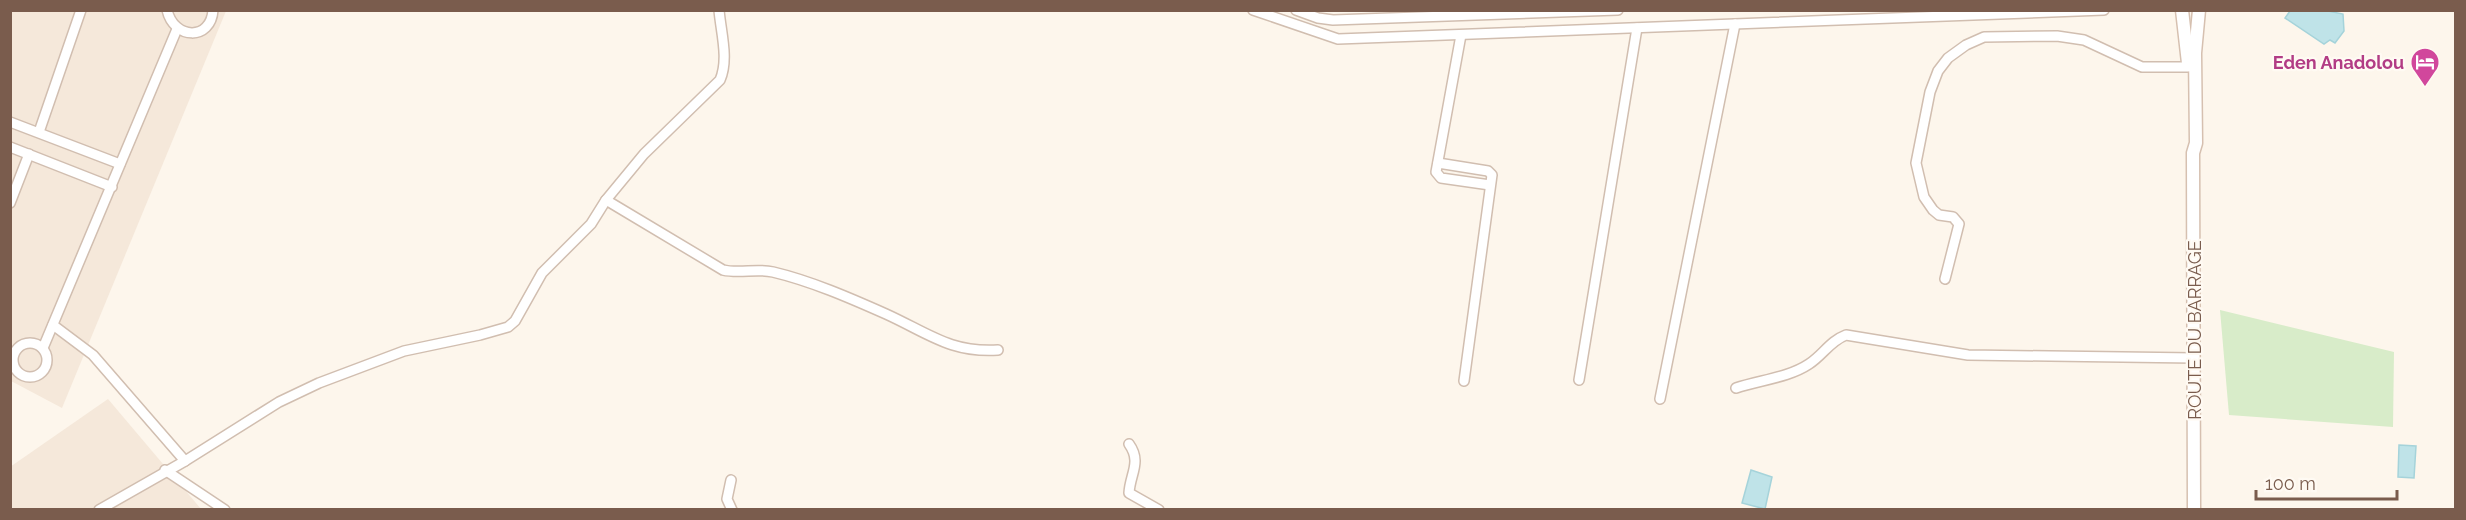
<svg xmlns="http://www.w3.org/2000/svg" width="2466" height="520" font-family="Raleway,sans-serif">
  <style>
    .residential { fill: #f5e8da }
    .green { fill: #d8ecc9 }
    .water { fill: #bfe3e8; stroke: #a5d3da; stroke-width: 1.5 }
    .lines { fill: none; stroke-linecap: round; stroke-linejoin: round }
    .street-casing { stroke: #d1beb0; stroke-width: 12 }
    .secondary-casing { stroke: #d6c0b0; stroke-width: 15 }
    .street { stroke: #fff; stroke-width: 9 }
    .secondary { stroke: #fff; stroke-width: 12 }
    .labels { text-anchor: middle; dominant-baseline: central; stroke-width: 4.5; stroke-linejoin: round; paint-order: stroke }
    .hotel-label { font-size: 18px; font-weight: bold; fill: #b23c85; stroke: #fffaf3; text-anchor: end }
    .street-label { font-size: 18px; fill: #7a5c4d; stroke: #fffaf3 }
  </style>
  <rect width="100%" height="100%" fill="#fdf6ec"/>
  <g class="residential">
    <polygon points="10,11 226,11 62,408 11,381"/>
    <polygon points="108,399 201,509 11,509 10,467"/>
  </g>
  <polygon class="green" points="2220,310 2394,352 2393,427 2229,415"/>
  <g class="water">
    <polygon points="2290,11 2328,11 2343,14 2344,31 2335,43 2330,40 2324,44 2285,18"/>
    <polygon points="2399,445 2416,446 2414,478 2398,477"/>
    <polygon points="1751,470 1772,477 1765,509 1742,503"/>
  </g>
  <g class="lines">
    <g class="street-casing">
      <g id="street">
        <path d="M167 10C174 40 211 41 213 10"/>
        <polyline points="1253,10 1338,39 2104,10"/>
        <polyline points="1296,10 1318,18 1333,20 1618,10"/>
        <polyline points="1461,35 1436,172 1441,178 1490,185"/>
        <polyline points="10,122 120,164"/>
        <polyline points="39,132 81,10"/>
        <polyline points="10,147 112,187"/>
        <polyline points="1438,163 1488,171 1492,175 1464,381"/>
        <path d="M606 200 723 270C740 274 756 268 773 272 811 281 850 298 886 314 928 333 950 353 998 350"/>
        <polyline points="10,203 29,154"/>
        <polyline points="1945,279 1959,224 1953,217 1939,215 1933,210 1924,197 1916,163 1930,92 1938,71 1948,58 1966,45 1984,37 2057,36 2084,40 2142,67 2188,67"/>
        <polyline points="53,325 93,355 185,461"/>
        <circle cx="30" cy="360" r="17"/>
        <polyline points="43,348 177,29"/>
        <polyline points="1579,380 1637,28"/>
        <path d="M1736 388C1759 380 1788 378 1809 364 1823 355 1830 341 1846 335L1968 355 2194 358"/>
        <polyline points="1660,399 1735,24"/>
        <path d="M1129 444C1142 462 1130 474 1129 493L1159 510"/>
        <polyline points="165,470 225,510"/>
        <polyline points="731,480 727,499 732,510"/>
        <path d="M99 510 185 461 279 402 319 383 404 351 480 335 508 327 515 321 542 273 591 224 606 200 644 154 720 80C729 59 721 33 719 10"/>
      </g>
    </g>
    <g class="secondary-casing">
      <g id="secondary">
        <polyline points="2182,10 2188,63"/>
        <polyline points="2194,510 2193,153 2196,143 2195,53 2199,10"/>
      </g>
    </g>
    <use href="#street" class="street"/>
    <use href="#secondary" class="secondary"/>
  </g>
  <defs>
    <g id="hotel-pin" transform="scale(1.5)"><path d="M0 17L-7.5 6A9.5 9.5 0 1 1 7.5 6Z" fill="#d1479c" stroke="#fffaf3"/><path d="M-6-4.5h1.5V1H6V5H4.5V3h-9V5H-6ZM-4 0a1.8 1.8 0 1 1 3.6 0ZM.5 0V-2.5h3Q6-2.5 6 0Z" fill="#fff"/></g>
  </defs>
  <g fill-rule="evenodd">
    <use href="#hotel-pin" x="2425" y="62"/>
  </g>
  <g class="labels">
    <g class="hotel-label">
      <text x="2404" y="62">Eden Anadolou</text>
    </g>
    <g class="street-label">
      <text transform="translate(2194 330) rotate(-90)">ROUTE DU BARRAGE</text>
    </g>
  </g>
  <rect width="2466" height="520" fill="none" stroke="#7a5c4d" stroke-width="24"/>
  <path d="M2256 490v9h141v-9" fill="none" stroke="#7a5c4d" stroke-width="3"/>
  <text x="2265" y="490" font-size="18" fill="#7a5c4d" stroke="#fffaf3" stroke-width="4.5" paint-order="stroke">100 m</text>
</svg>
